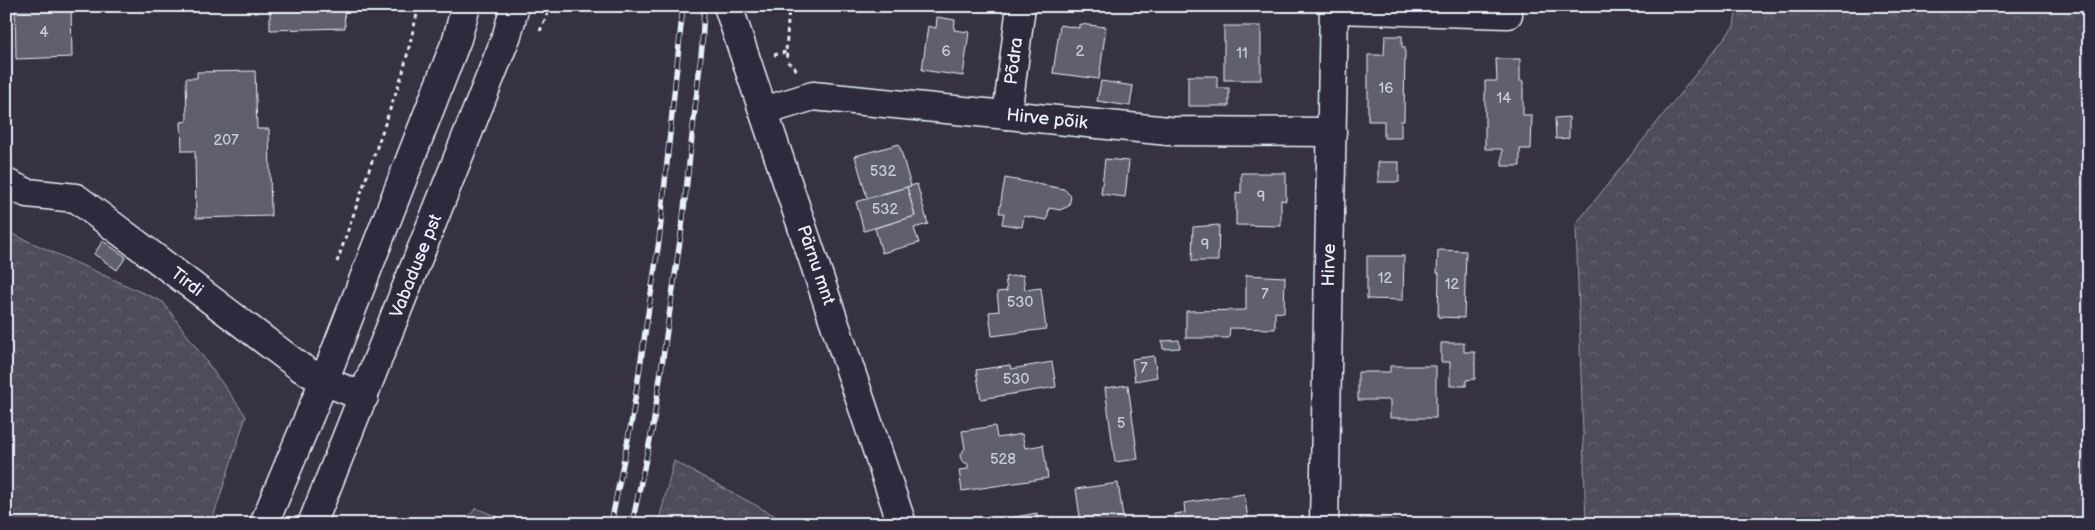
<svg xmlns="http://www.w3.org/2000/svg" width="2095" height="530" font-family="'Balsamiq Sans',sans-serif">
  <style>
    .forest { fill: url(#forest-crowns); stroke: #9a9eaa }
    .building { fill: #605e6e; stroke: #e8f1f8 }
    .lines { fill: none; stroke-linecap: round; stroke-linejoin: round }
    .minor-casing { stroke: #e8f1f8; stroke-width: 31 }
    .major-casing { stroke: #e8f1f8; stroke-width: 31 }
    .highway-casing { stroke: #e8f1f8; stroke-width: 31 }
    .path { stroke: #e8f1f8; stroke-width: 3; stroke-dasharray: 4 4; stroke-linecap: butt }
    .minor { stroke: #2f2a3d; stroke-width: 28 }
    .major { stroke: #2f2a3d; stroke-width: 28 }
    .highway { stroke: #2f2a3d; stroke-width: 28 }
    .rail-casing { stroke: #e8f1f8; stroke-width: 5.5 }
    .rail { stroke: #2f2a3d; stroke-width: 4; stroke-dasharray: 11; stroke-linecap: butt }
    .labels { text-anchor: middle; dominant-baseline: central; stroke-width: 4.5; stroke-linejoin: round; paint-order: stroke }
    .number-label { font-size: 15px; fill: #c6ccd6 }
    .street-label { font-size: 18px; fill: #e8f1f8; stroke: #2f2a3d }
  </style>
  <defs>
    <pattern id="forest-crowns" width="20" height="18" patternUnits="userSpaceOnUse" patternTransform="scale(1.25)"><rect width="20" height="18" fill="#4d4b5c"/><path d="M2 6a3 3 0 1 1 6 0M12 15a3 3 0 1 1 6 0" fill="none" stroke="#676574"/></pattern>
  </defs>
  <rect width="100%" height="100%" fill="#363244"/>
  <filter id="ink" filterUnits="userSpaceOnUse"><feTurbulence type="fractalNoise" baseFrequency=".02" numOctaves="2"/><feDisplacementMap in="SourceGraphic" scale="10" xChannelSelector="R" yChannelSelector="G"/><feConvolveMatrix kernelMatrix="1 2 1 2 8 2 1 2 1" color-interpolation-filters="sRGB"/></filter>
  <g filter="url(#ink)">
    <g class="forest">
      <polygon points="1737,6 2089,6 2089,524 1586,524 1576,224 1734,26"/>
      <polygon points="6,231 163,302 246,416 211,524 6,524"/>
      <polygon points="674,461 781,519 786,524 658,524"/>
      <polygon points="476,508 514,524 462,524"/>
    </g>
    <g class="building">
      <polygon points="15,6 71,6 72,57 16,59"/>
      <polygon points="270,6 344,6 345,28 270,30"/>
      <polygon points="937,17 955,20 954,30 969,32 963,76 922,70 928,26 936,28"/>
      <polygon points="1079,24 1106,27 1099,79 1053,73 1060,25 1079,28"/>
      <rect x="1224" y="26" width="37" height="54"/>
      <polygon points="1385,36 1402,36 1402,47 1405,47 1404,121 1401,121 1401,138 1384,138 1384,121 1368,121 1368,55 1384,55"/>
      <polygon points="1496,59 1520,59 1520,81 1523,81 1523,115 1532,115 1531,149 1520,149 1520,166 1502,166 1502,149 1485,149 1485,81 1497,81"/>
      <polygon points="255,71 257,129 269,129 271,216 196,218 195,151 182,151 181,122 187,121 186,78 197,78 197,72"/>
      <polygon points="1188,76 1217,76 1217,88 1229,88 1229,106 1188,106"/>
      <polygon points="1101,81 1133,86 1130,106 1097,101"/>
      <polygon points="1569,117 1569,138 1556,139 1555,118"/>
      <polygon points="899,144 911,186 867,198 855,156"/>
      <polygon points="1105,159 1129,161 1125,197 1101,194"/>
      <rect x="1378" y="162" width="21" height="20"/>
      <polygon points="1241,173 1286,173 1286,201 1281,200 1281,226 1236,225 1236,192 1241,193"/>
      <polygon points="1005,178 1064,189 1071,196 1069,206 1060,210 1049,208 1047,220 1024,216 1022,227 1002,224 1004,213 999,213"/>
      <polygon points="917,184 928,224 914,228 919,243 882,253 875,228 915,216 907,187"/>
      <polygon points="907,187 915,216 864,231 856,202"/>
      <polygon points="1219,225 1218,261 1192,261 1193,227"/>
      <polygon points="103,241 126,257 117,270 94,254"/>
      <polygon points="1438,250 1466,251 1464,318 1438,317 1439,273 1437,273"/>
      <polygon points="1367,256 1404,256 1403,300 1367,299"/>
      <polygon points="1023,275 1025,290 1041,288 1046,329 992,336 989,312 999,311 997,292 1007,291 1005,277"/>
      <polygon points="1246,275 1285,277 1284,313 1275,312 1275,329 1230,328 1229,338 1186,338 1186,311 1246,310"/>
      <polygon points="1179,340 1180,348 1163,349 1162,341"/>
      <polygon points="1441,343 1464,343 1464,352 1475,352 1475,379 1466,380 1466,386 1450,386 1450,362 1441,362"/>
      <polygon points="1154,356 1157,377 1135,381 1132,359"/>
      <polygon points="1052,362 1056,387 981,399 976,370 1010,365 1011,369"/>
      <polygon points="1390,366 1436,366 1436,418 1390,418 1390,400 1358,400 1358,372 1390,372"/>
      <polygon points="1128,385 1138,459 1115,462 1105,388"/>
      <polygon points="995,426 997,438 1022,434 1025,448 1043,445 1048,478 962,491 959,470 968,469 968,464 962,461 960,456 965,448 962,431"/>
      <polygon points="1118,483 1124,524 1081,524 1076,489"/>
      <polygon points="1244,494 1249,524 1177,524 1175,514 1185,513 1184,503"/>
      <polygon points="1037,513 1039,524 979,524"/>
      <polygon points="1360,517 1406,522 1406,524 1360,524"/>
    </g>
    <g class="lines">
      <g class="minor-casing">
        <g id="minor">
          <polyline points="1334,9 1508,14"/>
          <polyline points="764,111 813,96 1169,131 1332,132"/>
          <polyline points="1007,115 1021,6"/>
          <polyline points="6,183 27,193 76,198 300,367 324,381 364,397"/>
          <polyline points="1324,524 1334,6"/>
        </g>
      </g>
      <g class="major-casing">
        <polyline id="major" points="728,6 902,524"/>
      </g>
      <g class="highway-casing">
        <g id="highway">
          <polyline points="264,524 324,381 457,39 466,6"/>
          <polyline points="312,524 507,35 515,6"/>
        </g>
      </g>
      <g class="path">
        <polyline points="789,6 786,52 788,62 799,72"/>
        <polyline points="540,31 551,6"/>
        <polyline points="774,55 786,52"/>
        <polyline points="337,262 403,72 419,6"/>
      </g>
      <use href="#minor" class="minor"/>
      <use href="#major" class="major"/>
      <use href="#highway" class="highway"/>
      <g class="rail-casing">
        <g id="rail">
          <polyline points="611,524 632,419 659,241 683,6"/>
          <polyline points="632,524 653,426 682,227 702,46 704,6"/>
        </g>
      </g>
      <use href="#rail" class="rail"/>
    </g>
  </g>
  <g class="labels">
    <g class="number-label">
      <text x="44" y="32">4</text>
      <text x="946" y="51">6</text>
      <text x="1080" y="51">2</text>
      <text x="1242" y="53">11</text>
      <text x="1386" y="88">16</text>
      <text x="1504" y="98">14</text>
      <text x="226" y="140">207</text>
      <text x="883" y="171">532</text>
      <text x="1261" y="196">9</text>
      <text x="885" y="209">532</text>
      <text x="1205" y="244">9</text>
      <text x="1385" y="278">12</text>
      <text x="1452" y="284">12</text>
      <text x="1265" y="294">7</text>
      <text x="1020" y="302">530</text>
      <text x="1144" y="368">7</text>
      <text x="1016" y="379">530</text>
      <text x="1121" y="423">5</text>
      <text x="1003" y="459">528</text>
    </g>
    <g class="street-label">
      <text transform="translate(1014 61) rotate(-83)">Põdra</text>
      <text transform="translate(1047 119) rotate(6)">Hirve põik</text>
      <text transform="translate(816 265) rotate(71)">Pärnu mnt</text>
      <text transform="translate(1329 265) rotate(-89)">Hirve</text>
      <text transform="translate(416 266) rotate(-68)">Vabaduse pst</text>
      <text transform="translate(187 282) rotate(37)">Tirdi</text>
    </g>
  </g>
  <rect width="2095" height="530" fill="none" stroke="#2f2a3d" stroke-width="25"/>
  <rect x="12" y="12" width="2070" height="505" fill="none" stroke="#e8f1f8" stroke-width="2" filter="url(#ink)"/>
</svg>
